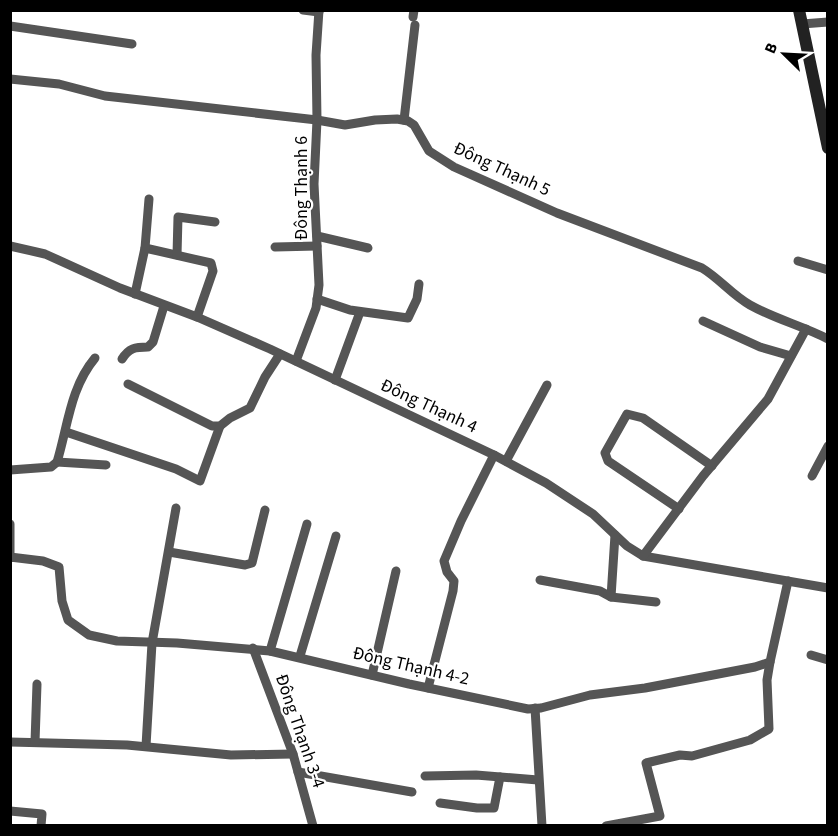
<svg xmlns="http://www.w3.org/2000/svg" width="838" height="836" font-family="'Source Sans 3',sans-serif">
  <style>
    .lines { fill: none; stroke-linecap: round; stroke-linejoin: round }
    .minor { stroke: #555; stroke-width: 9 }
    .secondary { stroke: #222; stroke-width: 12 }
    .labels { text-anchor: middle; dominant-baseline: central; stroke-width: 4.5; stroke-linejoin: round; paint-order: stroke }
    .street-label { font-size: 18px; fill: #000; stroke: #fff }
  </style>
  <rect width="100%" height="100%" fill="#fff"/>
  <g class="lines">
    <g class="minor">
      <polyline points="303,10 319,12"/>
      <polyline points="413,17 414,10"/>
      <polyline points="802,24 828,22"/>
      <polyline points="10,26 132,44"/>
      <path d="M10 79 59 84 105 96 317 120 345 125 375 120 397 119 408 121 414 125 429 151 454 167 557 213 702 268C720 279 732 295 750 305 775 319 803 326 828 339"/>
      <polyline points="404,120 415,25"/>
      <polyline points="317,236 368,248"/>
      <polyline points="10,246 45,254 120,288 197,317 270,349 494,455 546,483 593,514 627,546 643,556 828,588"/>
      <polyline points="275,247 317,246"/>
      <polyline points="145,248 211,263 213,271 197,317"/>
      <polyline points="177,255 178,217 215,222"/>
      <polyline points="798,261 828,270"/>
      <polyline points="135,294 145,248 149,199"/>
      <polyline points="317,299 350,310 408,318 417,299 419,284"/>
      <polyline points="703,321 760,347 791,356"/>
      <path d="M122 359C129 348 135 347 148 347L153 342 164 306"/>
      <polyline points="296,361 316,308 319,285 314,184 317,120 316,55 319,10"/>
      <polyline points="335,380 360,312"/>
      <polyline points="128,384 212,426 220,426 230,418 250,408 265,377 280,354"/>
      <polyline points="66,432 176,469 200,481 220,426"/>
      <polyline points="506,461 547,385"/>
      <polyline points="57,462 106,465"/>
      <path d="M10 470 51 467 57 462C68 426 70 388 95 358"/>
      <polyline points="812,476 828,446"/>
      <polyline points="679,509 608,461 605,453 627,414 643,418 712,466"/>
      <polyline points="10,524 10,558"/>
      <polyline points="169,552 245,565 252,563 265,510"/>
      <polyline points="643,556 703,476 768,399 806,329"/>
      <polyline points="10,557 43,561 59,567 62,601 68,620 89,635 117,641 177,643 270,651 409,684 528,709 541,708 590,695 645,688 755,667 770,662 788,581"/>
      <polyline points="540,580 600,591 611,597 656,602"/>
      <polyline points="611,597 615,535"/>
      <polyline points="253,648 293,754 313,826"/>
      <polyline points="270,651 307,524"/>
      <polyline points="811,655 828,660"/>
      <polyline points="300,656 336,536"/>
      <polyline points="372,675 396,571"/>
      <polyline points="428,688 453,591 454,581 447,572 444,561 461,521 494,455"/>
      <polyline points="535,708 542,826"/>
      <polyline points="10,742 127,745 231,755 293,754"/>
      <polyline points="35,742 37,684"/>
      <polyline points="146,746 152,643 176,508"/>
      <polyline points="298,772 412,792"/>
      <polyline points="425,776 476,775 538,780"/>
      <polyline points="440,803 477,808 494,808 500,777"/>
      <polyline points="10,811 42,814 41,826"/>
      <polyline points="606,826 660,816 646,763 680,755 692,756 750,740 769,729 767,680 770,662"/>
    </g>
    <polyline class="secondary" points="799,10 828,148"/>
  </g>
  <g class="labels">
    <g class="street-label">
      <text transform="translate(502 169) rotate(25)">Đông Thạnh 5</text>
      <text transform="translate(301 188) rotate(-90)">Đông Thạnh 6</text>
      <text transform="translate(429 406) rotate(25)">Đông Thạnh 4</text>
      <text transform="translate(411 666) rotate(13)">Đông Thạnh 4-2</text>
      <text transform="translate(300 731) rotate(71)">Đông Thạnh 3-4</text>
    </g>
  </g>
  <rect width="838" height="836" fill="none" stroke="#000000" stroke-width="24"/>
  <g transform="translate(784 54) rotate(294)" stroke="#ffffff" stroke-width="4.5" paint-order="stroke">
  <path d="M0-4.5L10 22L0 15L-10 22Z" fill="#000000"/>
  <text y="-9" font-size="16" font-weight="bold" text-anchor="middle" fill="#000000">B</text>
  </g>
</svg>
